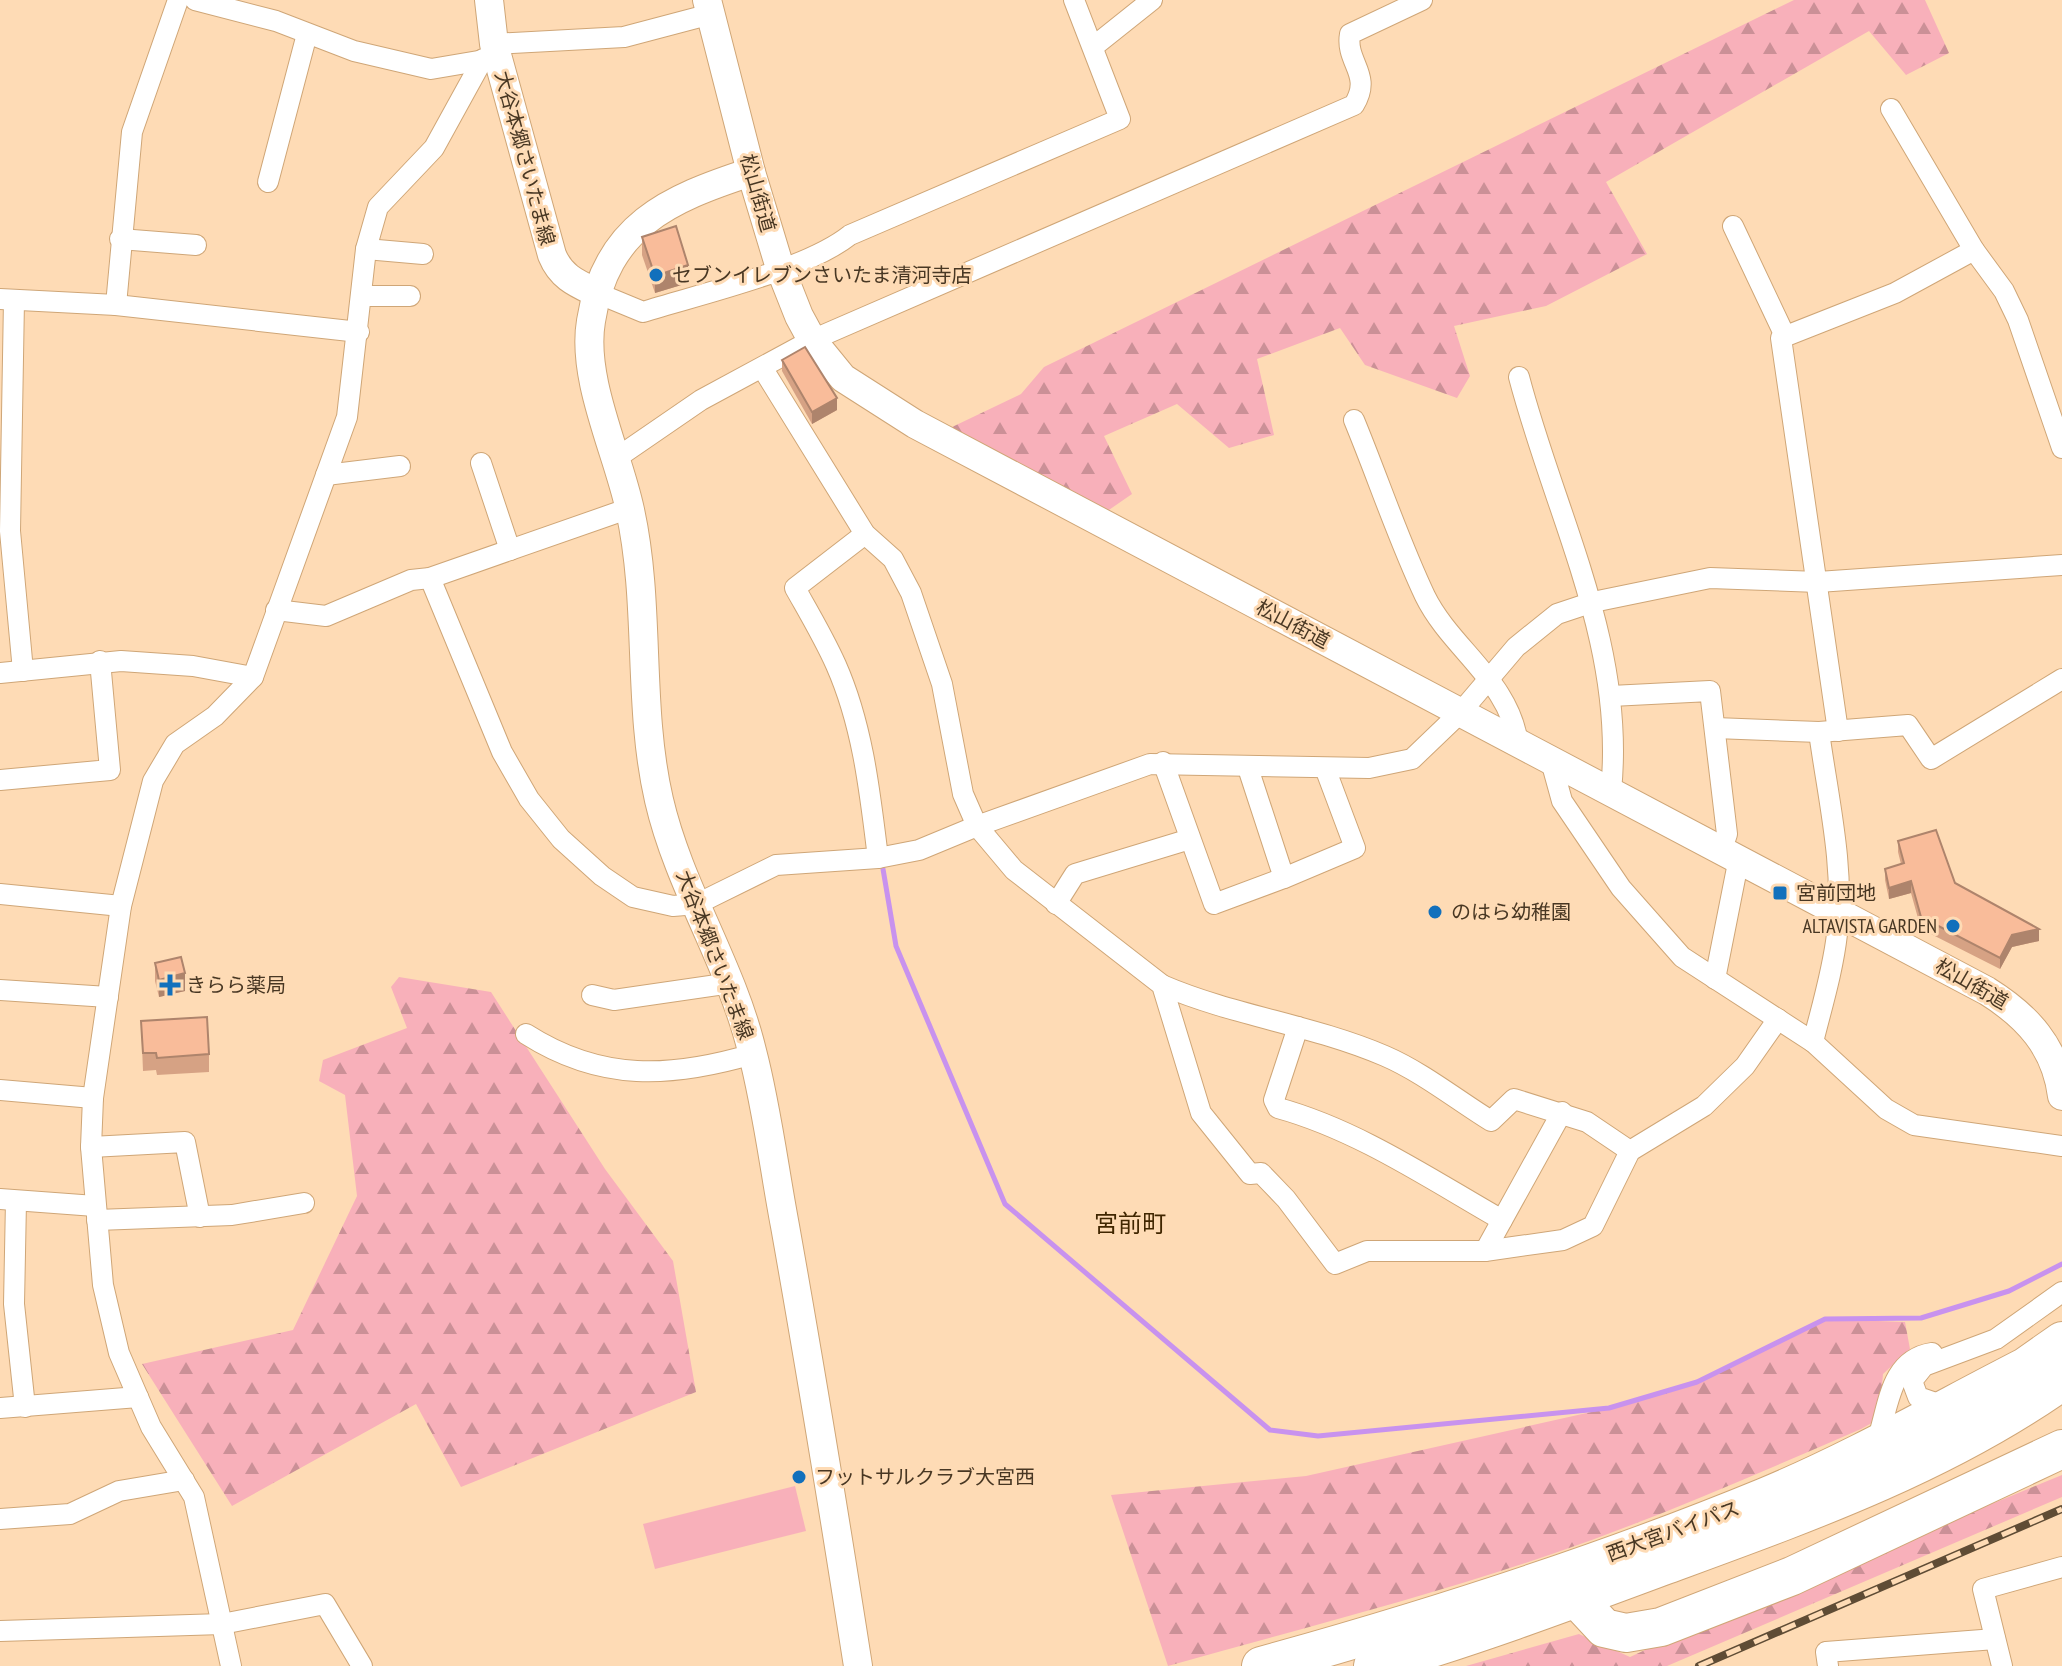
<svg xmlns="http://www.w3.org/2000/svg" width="2062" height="1666" font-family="'PT Sans Narrow','Noto Sans JP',sans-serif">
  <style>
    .forest { fill: url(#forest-firs) }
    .garden { fill: #f8b0ba }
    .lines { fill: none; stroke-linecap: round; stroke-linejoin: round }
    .stream { stroke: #c892ee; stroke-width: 5 }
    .street-casing { stroke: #cfa677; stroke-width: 22 }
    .secondary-casing { stroke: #cfa677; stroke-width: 30 }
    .highway-casing { stroke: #cfa677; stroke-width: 40 }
    .street { stroke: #fff; stroke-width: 20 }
    .secondary { stroke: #fff; stroke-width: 28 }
    .highway { stroke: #fff; stroke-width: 38 }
    .rail-casing { stroke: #5f4c35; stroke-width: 8 }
    .rail { stroke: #fedbb5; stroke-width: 5; stroke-dasharray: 15; stroke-linecap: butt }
    .wall { fill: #d6a284 }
    .shaded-wall { fill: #ae846c }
    .building { fill: #f9bc9a; stroke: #ae846c; stroke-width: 2 }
    .poi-dot { fill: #1270bc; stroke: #fedbb5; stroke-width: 3 }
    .labels { text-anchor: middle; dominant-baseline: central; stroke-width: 6; stroke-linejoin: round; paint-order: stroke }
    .street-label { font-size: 20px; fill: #483723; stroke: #fedbb5 }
    .poi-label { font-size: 20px; fill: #483723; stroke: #fedbb5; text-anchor: start }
    .quarter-label { font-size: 24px; fill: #402600; stroke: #fedbb5 }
  </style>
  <defs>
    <pattern id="forest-firs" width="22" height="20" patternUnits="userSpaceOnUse" patternTransform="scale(2)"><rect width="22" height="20" fill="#f8b0ba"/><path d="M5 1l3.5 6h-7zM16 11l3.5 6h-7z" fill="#cb9097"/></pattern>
  </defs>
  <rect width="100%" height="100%" fill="#fedbb5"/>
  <g class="forest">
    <polygon points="1794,0 1925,0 1949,53 1906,75 1869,31 1606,182 1647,254 1546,306 1454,326 1470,376 1457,398 1365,365 1340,328 1257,359 1274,435 1229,448 1177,404 1104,436 1132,494 1106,512 950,428 1021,394 1044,367"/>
    <polygon points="399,977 491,992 605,1169 673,1261 696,1392 461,1487 416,1404 232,1506 142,1364 293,1330 357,1196 345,1095 319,1081 323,1060 407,1028 391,987"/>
    <path d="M1825 1319 1905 1322 1910 1349 1883 1374 1879 1419 1861 1429C1759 1473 1657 1518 1552 1554 1426 1597 1296 1630 1168 1666L1111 1495 1306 1476 1609 1408 1697 1382Z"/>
    <polygon points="2062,1475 2062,1497 1667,1666 1466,1666 1579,1634 1630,1657 1707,1621"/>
  </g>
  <polygon class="garden" points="795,1486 806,1531 655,1569 643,1524"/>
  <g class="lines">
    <polyline class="stream" points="883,869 896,946 1005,1204 1270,1430 1318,1436 1609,1408 1697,1382 1825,1319 1921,1318 2009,1291 2062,1264"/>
    <g class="street-casing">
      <g id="street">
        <polyline points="195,0 276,21 354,51 431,69 490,59"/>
        <polyline points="494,44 624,37 711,14"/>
        <polyline points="1093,47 1152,0"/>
        <polyline points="1891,109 1974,250 2004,291 2018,320 2062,448"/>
        <polyline points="268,182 307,34"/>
        <polyline points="1733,226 1785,336"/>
        <polyline points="120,239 196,245"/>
        <polyline points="366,249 423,254"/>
        <path d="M597 293 643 312C700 294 806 270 850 235L1120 119 1074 0"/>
        <polyline points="364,296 410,296"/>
        <polyline points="0,299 116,305 359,332"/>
        <polyline points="14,300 10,531 23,671"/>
        <polyline points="116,305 132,132 178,0"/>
        <polyline points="763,369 865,534 893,559 911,593 942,684 963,794 977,826 1014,870 1162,985 1201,1113 1250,1174 1261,1173 1286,1199 1335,1264 1367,1251 1485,1251 1563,1240 1593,1226 1630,1151 1704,1106 1745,1066 1778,1019"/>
        <path d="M1519 377C1555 515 1626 644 1611 791"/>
        <path d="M1354 420C1378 478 1398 539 1425 596 1451 649 1510 681 1518 744"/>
        <path d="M618 457 701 400 812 340 1354 105C1373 74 1345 63 1350 34L1422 0"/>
        <polyline points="481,463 510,550"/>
        <polyline points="326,475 400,466"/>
        <path d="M865 534 795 588C809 613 824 638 836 665 863 726 870 793 878 858"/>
        <polyline points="430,578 502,752 529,799 561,839 602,876 633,897 673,906 697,904 776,865 878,858 919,850 977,826 1150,764 1369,768 1412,759 1460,713 1516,647 1557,614 1593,602 1710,578 1818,582 2062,565"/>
        <polyline points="276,610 326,616 411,580 430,578 630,508"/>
        <polyline points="0,673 121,661 193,666 253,677"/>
        <polyline points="1611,696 1710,691 1727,834 1722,849"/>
        <polyline points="1715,728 1819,732 1908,725 1931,759 2062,679"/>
        <polyline points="1838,731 1781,338 1895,293 1974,250"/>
        <polyline points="1551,761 1562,801 1621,888 1682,957 1813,1042 1886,1109 1914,1125 2062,1146"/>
        <polyline points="1163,762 1214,904 1284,878 1248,768"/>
        <polyline points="0,780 110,770 100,661"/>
        <polyline points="1284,878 1355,848 1325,768"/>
        <polyline points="0,894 121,906"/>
        <polyline points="1056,904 1075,874 1190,839"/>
        <polyline points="1715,979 1739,858"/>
        <path d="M1162 985C1234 1016 1313 1025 1385 1056 1422 1072 1457 1100 1491 1121L1514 1099 1587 1122 1630 1151"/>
        <polyline points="0,990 108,997"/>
        <polyline points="592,995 614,1000 731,983"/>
        <path d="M1298 1027 1274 1100 1278 1108C1358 1130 1430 1179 1502 1220"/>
        <path d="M526 1034C601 1082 671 1078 753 1054"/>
        <path d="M1813 1042C1822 1006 1833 970 1837 934 1845 868 1828 798 1819 732"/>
        <polyline points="0,1090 93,1098"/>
        <polyline points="91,1147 185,1142 200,1217"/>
        <polyline points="0,1199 95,1206"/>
        <polyline points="16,1201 14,1304 25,1407"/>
        <polyline points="97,1220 232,1215 304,1203"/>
        <polyline points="1485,1251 1562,1112"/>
        <polyline points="1944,1406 1918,1397 1912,1381 1924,1366 1996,1339 2062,1292"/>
        <polyline points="0,1408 138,1397"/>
        <path d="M1876 1444C1889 1409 1888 1360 1932 1353"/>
        <polyline points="0,1519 70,1514 119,1491 184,1480"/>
        <polyline points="0,1631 222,1624 325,1604 362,1666"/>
        <polyline points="231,1666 194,1497 151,1427 138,1397 119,1353 103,1285 91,1147 93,1098 121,906 153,781 175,744 215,716 253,677 347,417 366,249 378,207 434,148 483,59"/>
        <polyline points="1828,1666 1826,1652 1995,1639"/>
        <polyline points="2002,1666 1983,1589 2062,1567"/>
      </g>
    </g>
    <g class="secondary-casing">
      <g id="secondary">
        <path d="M489 0 494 44 552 255C561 277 576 283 597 293"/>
        <path d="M707 0 751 172 780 268 799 316 812 340 843 378 915 424 1987 991C2027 1016 2056 1047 2062 1096"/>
        <path d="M751 172C668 199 606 226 591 321 581 379 618 453 630 510 651 606 637 705 659 800 679 887 731 964 752 1051 767 1108 774 1168 785 1226 811 1372 835 1519 858 1666"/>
      </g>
    </g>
    <g class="highway-casing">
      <g id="highway">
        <polyline points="1577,1599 1604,1628 1626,1633 1661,1627 1792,1576 2062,1449"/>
        <path d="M1261 1666C1431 1619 1602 1564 1765 1497 1854 1460 1939 1411 2025 1367L2062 1341"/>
        <path d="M1373 1666C1473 1637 1569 1601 1666 1565 1802 1515 1944 1465 2062 1381"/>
      </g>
    </g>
    <use href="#street" class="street"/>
    <use href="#secondary" class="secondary"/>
    <use href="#highway" class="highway"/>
    <g class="rail-casing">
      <polyline id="rail" points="1699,1666 2062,1509"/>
    </g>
    <use href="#rail" class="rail"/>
  </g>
  <g class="wall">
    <polygon points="642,237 688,283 655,293 642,255"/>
    <polygon points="782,360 837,410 812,424 782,371"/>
    <polygon points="1898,841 1955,883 2039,941 2012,947 2000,969 1921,929 1911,893 1889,899 1885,880 1885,869 1901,864 1898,852"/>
    <polygon points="155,963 185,991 159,997 155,981"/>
    <polygon points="141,1021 209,1054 209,1072 157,1075 156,1070 143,1071"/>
  </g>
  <g class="shaded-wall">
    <polygon points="688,265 688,283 655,293 655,276"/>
    <polygon points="837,398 837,410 812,424 812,412"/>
    <polygon points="1911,881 1911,893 1889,899 1889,888"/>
    <polygon points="2039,929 2039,941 2012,947 2000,969 2000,958 2012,935"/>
    <polygon points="185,973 185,991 159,997 159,980"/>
  </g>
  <g class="building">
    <polygon points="676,226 688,265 655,276 642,237"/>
    <polygon points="805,347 837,398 812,412 782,360"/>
    <polygon points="1936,830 1955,883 2039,929 2012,935 2000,958 1921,917 1911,881 1889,888 1885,869 1904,863 1898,841"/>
    <polygon points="181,957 185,973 159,980 155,963"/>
    <polygon points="207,1017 209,1054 157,1058 156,1053 143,1053 141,1021"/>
  </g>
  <g class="poi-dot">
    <circle cx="656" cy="275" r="8"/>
    <rect x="1772" y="885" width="16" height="16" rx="4"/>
    <circle cx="1435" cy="912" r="8"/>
    <circle cx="1953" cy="926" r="8"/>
    <path d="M166 973h8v8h8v8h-8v8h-8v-8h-8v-8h8z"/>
    <circle cx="799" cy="1477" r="8"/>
  </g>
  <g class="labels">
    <g class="street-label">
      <text transform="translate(525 158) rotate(75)">大谷本郷さいたま線</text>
      <text transform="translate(758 193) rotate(74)">松山街道</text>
      <text transform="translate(1293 624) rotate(28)">松山街道</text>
      <text transform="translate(715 955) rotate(69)">大谷本郷さいたま線</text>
      <text transform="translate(1972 984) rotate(30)">松山街道</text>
      <text transform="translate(1673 1531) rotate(-20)">西大宮バイパス</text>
    </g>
    <g class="poi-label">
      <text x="672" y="275">セブンイレブンさいたま清河寺店</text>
      <text x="1796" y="893">宮前団地</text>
      <text x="1451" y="912">のはら幼稚園</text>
      <text x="1937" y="926" text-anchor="end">ALTAVISTA GARDEN</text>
      <text x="186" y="985">きらら薬局</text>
      <text x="815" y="1477">フットサルクラブ大宮西</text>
    </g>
    <g class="quarter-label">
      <text x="1130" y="1223">宮前町</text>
    </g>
  </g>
</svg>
